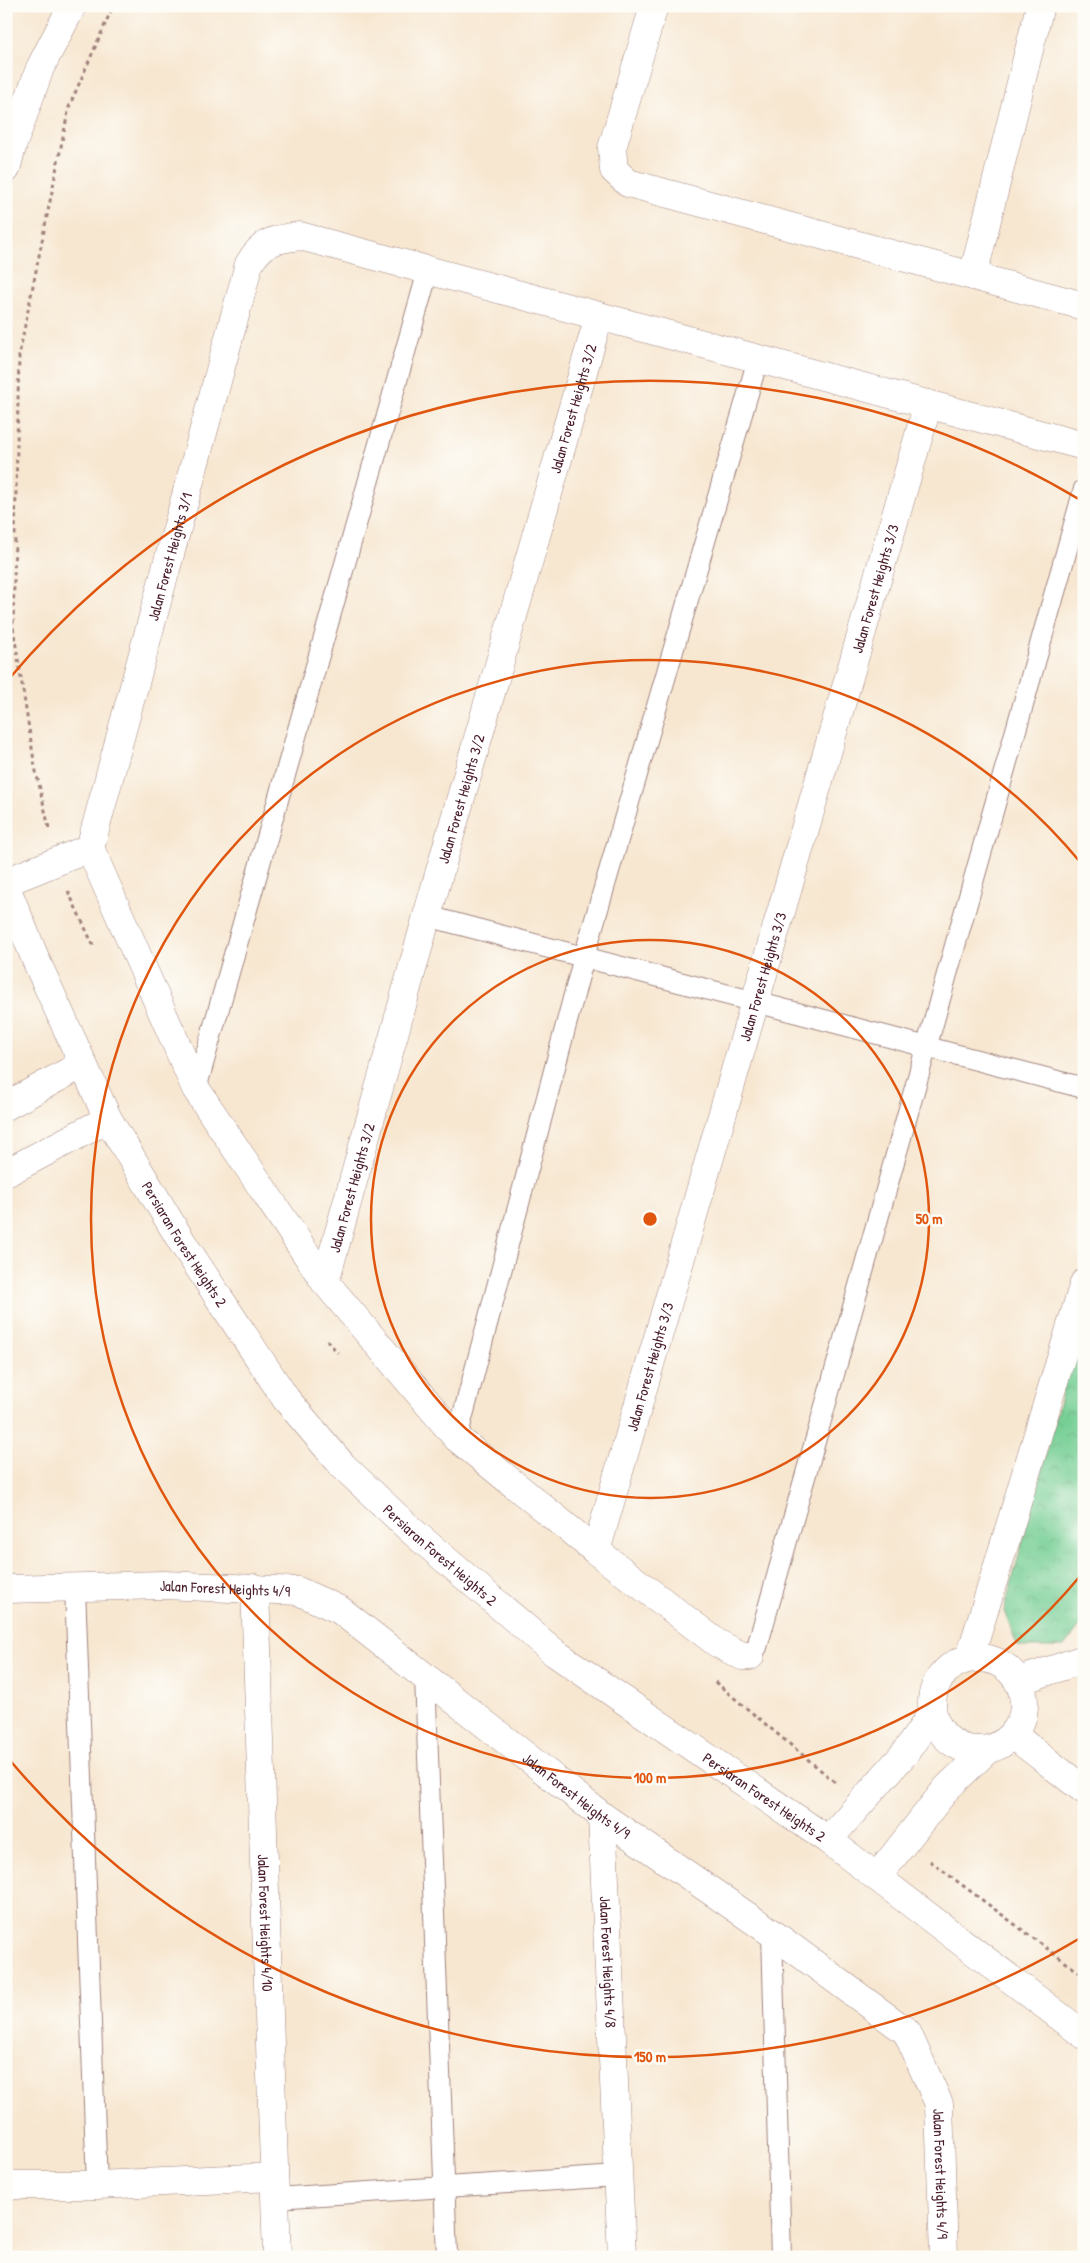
<svg xmlns="http://www.w3.org/2000/svg" width="1090" height="2263" font-family="'Patrick Hand',sans-serif">
  <style>
    .park { fill: url(#park-crowns); stroke: #607760 }
    .lines { fill: none; stroke-linecap: round; stroke-linejoin: round }
    .lane-casing { stroke: #a0837e; stroke-width: 22 }
    .street-casing { stroke: #a0837e; stroke-width: 29 }
    .path { stroke: #a0837e; stroke-width: 3; stroke-dasharray: 4 4; stroke-linecap: butt }
    .lane { stroke: #fff; stroke-width: 20 }
    .street { stroke: #fff; stroke-width: 28 }
    .ring { fill: none; stroke: #e0560e; stroke-width: 2.5 }
    .labels { text-anchor: middle; dominant-baseline: central; stroke-width: 5; stroke-linejoin: round; paint-order: stroke }
    .street-label { font-size: 15px; fill: #4a1f2b; stroke: #fdfcf7 }
    .centre { fill: #e0560e; stroke: #fdfcf7; stroke-width: 2.5 }
    .ring-label { font-size: 15px; text-anchor: middle; font-weight: bold; fill: #e0560e; stroke: #fdfcf7; stroke-width: 5; stroke-linejoin: round; paint-order: stroke }
  </style>
  <defs>
    <pattern id="park-crowns" width="20" height="18" patternUnits="userSpaceOnUse" patternTransform="scale(1.25)"><rect width="20" height="18" fill="#77cf95"/><path d="M2 6a3 3 0 1 1 6 0M12 15a3 3 0 1 1 6 0" fill="none" stroke="#68b181"/></pattern>
  </defs>
  <rect width="100%" height="100%" fill="#fdfcf7"/>
  <filter id="ink" filterUnits="userSpaceOnUse"><feTurbulence type="fractalNoise" baseFrequency=".02" numOctaves="2"/><feDisplacementMap in="SourceGraphic" scale="10" xChannelSelector="R" yChannelSelector="G"/><feConvolveMatrix kernelMatrix="1 2 1 2 8 2 1 2 1" color-interpolation-filters="sRGB"/></filter>
  <filter id="wash" filterUnits="userSpaceOnUse"><feTurbulence type="fractalNoise" baseFrequency=".0096" numOctaves="4" result="noise"/><feDisplacementMap in="SourceGraphic" scale="20" xChannelSelector="R" yChannelSelector="G"/><feGaussianBlur stdDeviation="1.12" result="paint"/><feColorMatrix in="noise" values="0 0 0 0 0 0 0 0 0 0 0 0 0 0 0 0 0 1.4 0 .05"/><feComposite in="paint" operator="in"/></filter>
  <g filter="url(#wash)">
    <rect width="100%" height="100%" fill="#f7e7d1"/>
    <polygon class="park" points="1084,1310 1084,1620 1064,1647 1018,1647 1004,1611"/>
  </g>
  <g filter="url(#ink)">
    <g class="lines">
      <g class="lane-casing">
        <g id="lane">
          <polyline points="427,916 1084,1088"/>
          <polyline points="196,1089 428,271"/>
          <polyline points="457,1438 584,957 758,359"/>
          <polyline points="75,1587 97,2185"/>
          <polyline points="750,1656 757,1647 1084,489"/>
          <polyline points="425,1676 447,2257"/>
          <polyline points="772,1933 781,2257"/>
          <polyline points="275,2198 618,2176"/>
        </g>
      </g>
      <g class="street-casing">
        <g id="street">
          <polyline points="654,6 612,148 614,170 628,183 1084,306"/>
          <polyline points="6,169 13,144 40,68 72,6"/>
          <polyline points="973,276 1040,6"/>
          <path id="s1" d="M90 848 249 264C262 241 275 239 300 236L1084 446"/>
          <polyline points="90,848 196,1089 325,1282 457,1438 596,1551 717,1643 742,1656 750,1656"/>
          <polyline points="6,882 90,848"/>
          <path id="s2" d="M6 887 38 965 108 1119 182 1242 286 1399 343 1466 412 1531 555 1653 828 1840 1084 2035"/>
          <polyline points="6,1106 83,1064"/>
          <polyline points="6,1173 108,1119"/>
          <path id="s3" d="M325 1282 427 916 599 316"/>
          <path id="s4" d="M596 1551 928 404"/>
          <path id="s5" d="M255 1588 277 2257"/>
          <path id="s6" d="M6 1589 164 1585 298 1591 340 1610 602 1816 772 1933 907 2032 939 2104 944 2257"/>
          <polyline points="970,1657 1084,1283"/>
          <circle cx="978" cy="1704" r="46"/>
          <polyline points="1019,1681 1084,1659"/>
          <polyline points="1013,1735 1084,1790"/>
          <path id="s7" d="M602 1816 622 2257"/>
          <polyline points="828,1840 905,1753 932,1714"/>
          <polyline points="877,1877 947,1788 987,1750"/>
          <polyline points="6,2185 97,2185 274,2177"/>
        </g>
      </g>
      <g class="path">
        <polyline points="49,828 35,767 13,627 19,355 69,107 113,6"/>
        <polyline points="68,891 94,947"/>
        <polyline points="327,1340 338,1353"/>
        <polyline points="715,1682 835,1782"/>
        <polyline points="930,1861 1084,1976"/>
      </g>
      <use href="#lane" class="lane"/>
      <use href="#street" class="street"/>
    </g>
  </g>
  <g class="ring">
    <circle cx="650" cy="1219" r="279"/>
    <path d="M1081 1575A559 559 0 1 1 1081 863"/>
    <path d="M1082 1937A838 838 0 0 1 8 1758M8 680A838 838 0 0 1 1082 501"/>
  </g>
  <g class="labels">
    <g class="street-label">
      <text stroke="none"><textPath href="#s3" startOffset="908">Jalan Forest Heights 3/2</textPath></text>
      <text stroke="none"><textPath href="#s1" startOffset="302">Jalan Forest Heights 3/1</textPath></text>
      <text stroke="none"><textPath href="#s4" startOffset="1002">Jalan Forest Heights 3/3</textPath></text>
      <text stroke="none"><textPath href="#s3" startOffset="502">Jalan Forest Heights 3/2</textPath></text>
      <text stroke="none"><textPath href="#s4" startOffset="598">Jalan Forest Heights 3/3</textPath></text>
      <text stroke="none"><textPath href="#s3" startOffset="98">Jalan Forest Heights 3/2</textPath></text>
      <text stroke="none"><textPath href="#s2" startOffset="400">Persiaran Forest Heights 2</textPath></text>
      <text stroke="none"><textPath href="#s4" startOffset="192">Jalan Forest Heights 3/3</textPath></text>
      <text stroke="none"><textPath href="#s2" startOffset="805">Persiaran Forest Heights 2</textPath></text>
      <text stroke="none"><textPath href="#s6" startOffset="219">Jalan Forest Heights 4/9</textPath></text>
      <text stroke="none"><textPath href="#s6" startOffset="639">Jalan Forest Heights 4/9</textPath></text>
      <text stroke="none"><textPath href="#s2" startOffset="1210">Persiaran Forest Heights 2</textPath></text>
      <text stroke="none"><textPath href="#s5" startOffset="335">Jalan Forest Heights 4/10</textPath></text>
      <text stroke="none"><textPath href="#s7" startOffset="146">Jalan Forest Heights 4/8</textPath></text>
      <text stroke="none"><textPath href="#s6" startOffset="1194">Jalan Forest Heights 4/9</textPath></text>
    </g>
  </g>
  <circle cx="650" cy="1219" r="8" class="centre"/>
  <g class="ring-label">
    <text x="929" y="1224">50 m</text>
    <text x="650" y="1783">100 m</text>
    <text x="650" y="2062">150 m</text>
  </g>
  <rect width="1090" height="2263" fill="none" stroke="#fdfcf7" stroke-width="25"/>
</svg>
